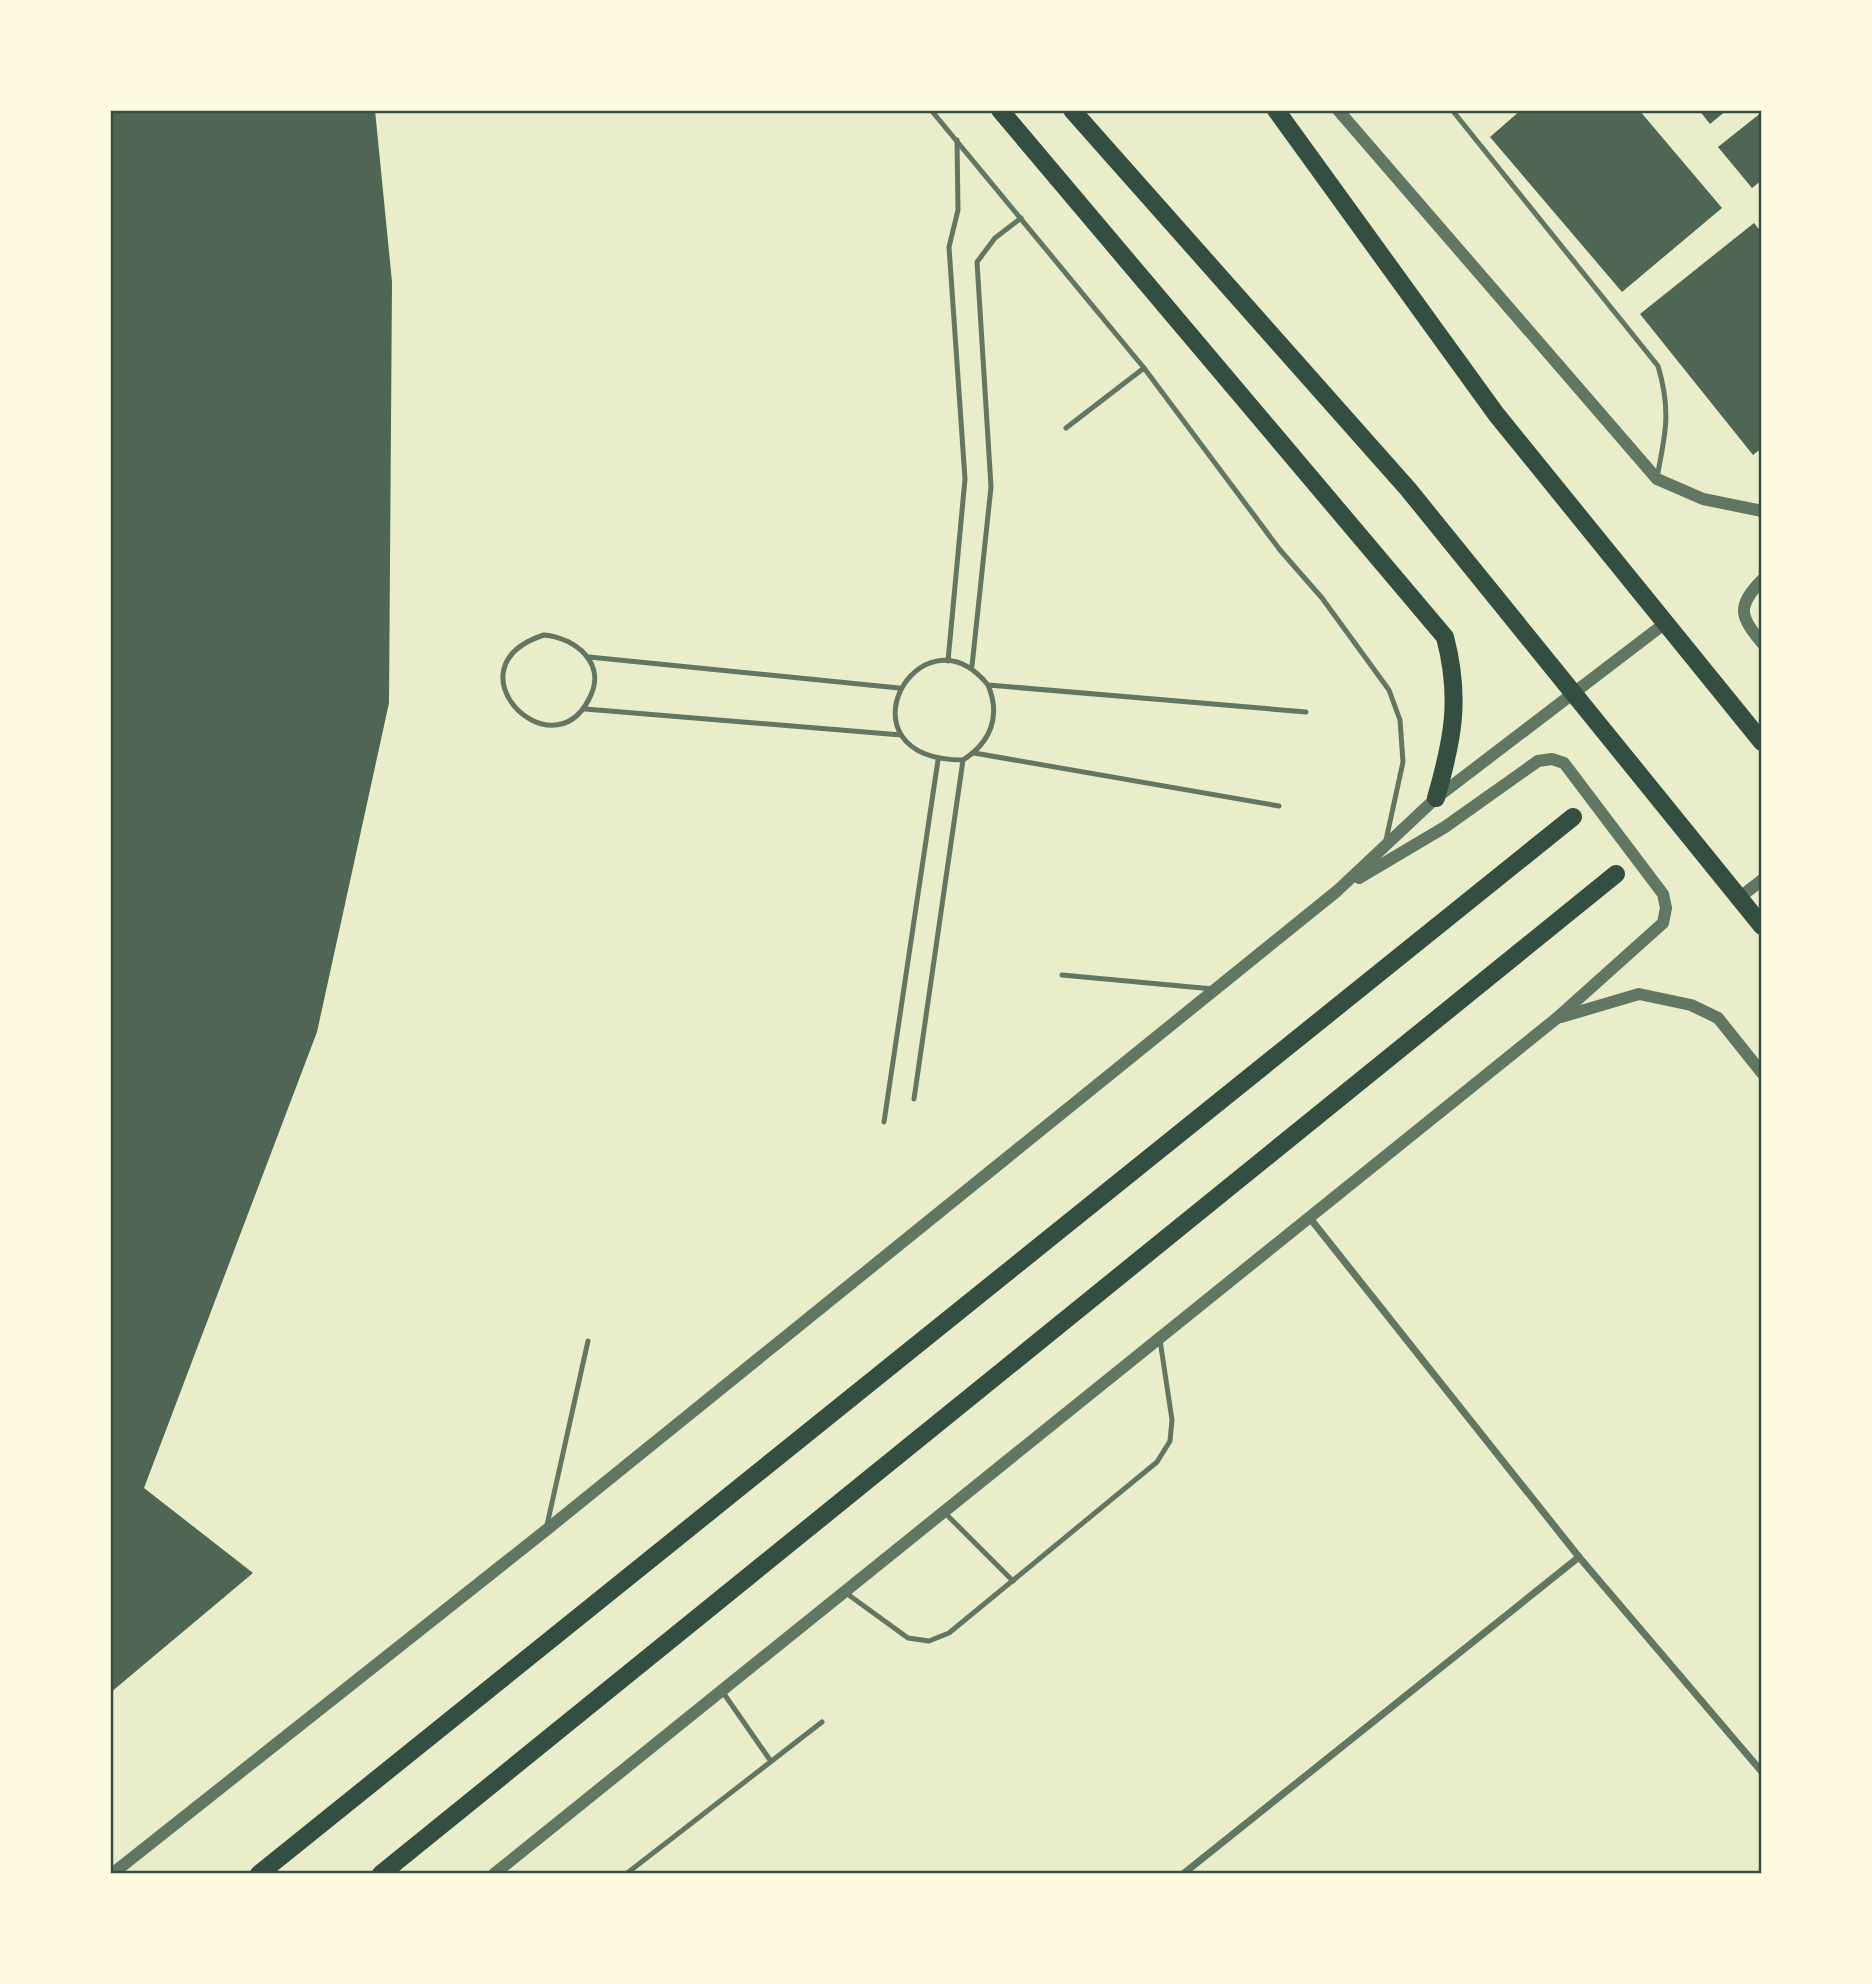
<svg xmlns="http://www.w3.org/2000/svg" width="1872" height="1984" font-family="'Noto Sans',sans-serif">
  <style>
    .building { fill: #4f6655 }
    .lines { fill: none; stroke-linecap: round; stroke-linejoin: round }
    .service { stroke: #617663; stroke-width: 5 }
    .minor { stroke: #617663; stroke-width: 7 }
    .tertiary { stroke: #617663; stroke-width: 12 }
    .primary { stroke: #344e41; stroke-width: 18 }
    .neatline { fill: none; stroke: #344e41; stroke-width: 2.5 }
  </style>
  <rect width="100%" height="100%" fill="#e9edc9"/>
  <g class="building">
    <polygon points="110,110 375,110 392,282 389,703 317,1032 144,1488 253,1573 110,1693"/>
    <polygon points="1521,110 1639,110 1722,208 1622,292 1490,137"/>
    <polygon points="1699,110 1727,110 1710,124"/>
    <polygon points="1762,112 1762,180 1752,188 1718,147"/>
    <polygon points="1754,223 1762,233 1762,448 1753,455 1640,314"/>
  </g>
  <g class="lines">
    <g class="service">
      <polyline points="931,110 1144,368 1280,550 1322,598 1389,690 1400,720 1403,762 1386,840"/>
      <path d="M1452 110 1658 366C1671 409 1666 433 1657 477"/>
      <polyline points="1066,428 1144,368"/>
      <path d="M544 635C576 638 608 664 589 699 551 774 445 667 544 635Z"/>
      <polyline points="589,657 899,688"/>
      <polyline points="948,661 965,479 949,247 958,210 957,140"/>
      <polyline points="972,666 991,487 977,262 995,238 1021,218"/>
      <path d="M988 685C1001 716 991 742 963 760 832 759 919 601 988 685L1306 712"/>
      <polyline points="585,709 901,735"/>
      <polyline points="974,753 1279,806"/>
      <polyline points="1062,975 1213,989"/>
      <polyline points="914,1099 963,760"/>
      <polyline points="884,1122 938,760"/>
      <polyline points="944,1512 1013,1581"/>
      <polyline points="547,1525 588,1341"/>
      <polyline points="846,1593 908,1638 929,1641 949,1633 1157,1462 1170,1441 1172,1420 1160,1340"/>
      <polyline points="722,1691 770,1760"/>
      <polyline points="626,1874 822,1722"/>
    </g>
    <g class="minor">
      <polyline points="1309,1217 1579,1557 1762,1772"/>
      <polyline points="1183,1874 1579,1557"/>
    </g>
    <g class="tertiary">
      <polyline points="1338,110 1657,479 1703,499 1762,511"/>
      <path d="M1762 580C1736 607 1740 616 1762 643"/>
      <polyline points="1739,898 1762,880"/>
      <polyline points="1561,1017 1639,994 1691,1005 1718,1018 1762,1073"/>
      <polyline points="112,1874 545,1531 1337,891 1436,798 1664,624"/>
      <polyline points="494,1874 1557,1018 1663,923 1666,908 1663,894 1564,763 1552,759 1538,761 1445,827 1359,878"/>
    </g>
    <g class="primary">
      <path d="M1000 110 1445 637C1461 698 1453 739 1436 798"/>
      <polyline points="1072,110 1408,489 1762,926"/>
      <polyline points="1276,110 1496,414 1762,742"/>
      <polyline points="259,1874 1573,817"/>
      <polyline points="381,1874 1616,874"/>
    </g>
  </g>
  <rect width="1872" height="1984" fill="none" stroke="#fefae0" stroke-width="224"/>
  <rect x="112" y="112" width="1648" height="1760" class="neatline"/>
</svg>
